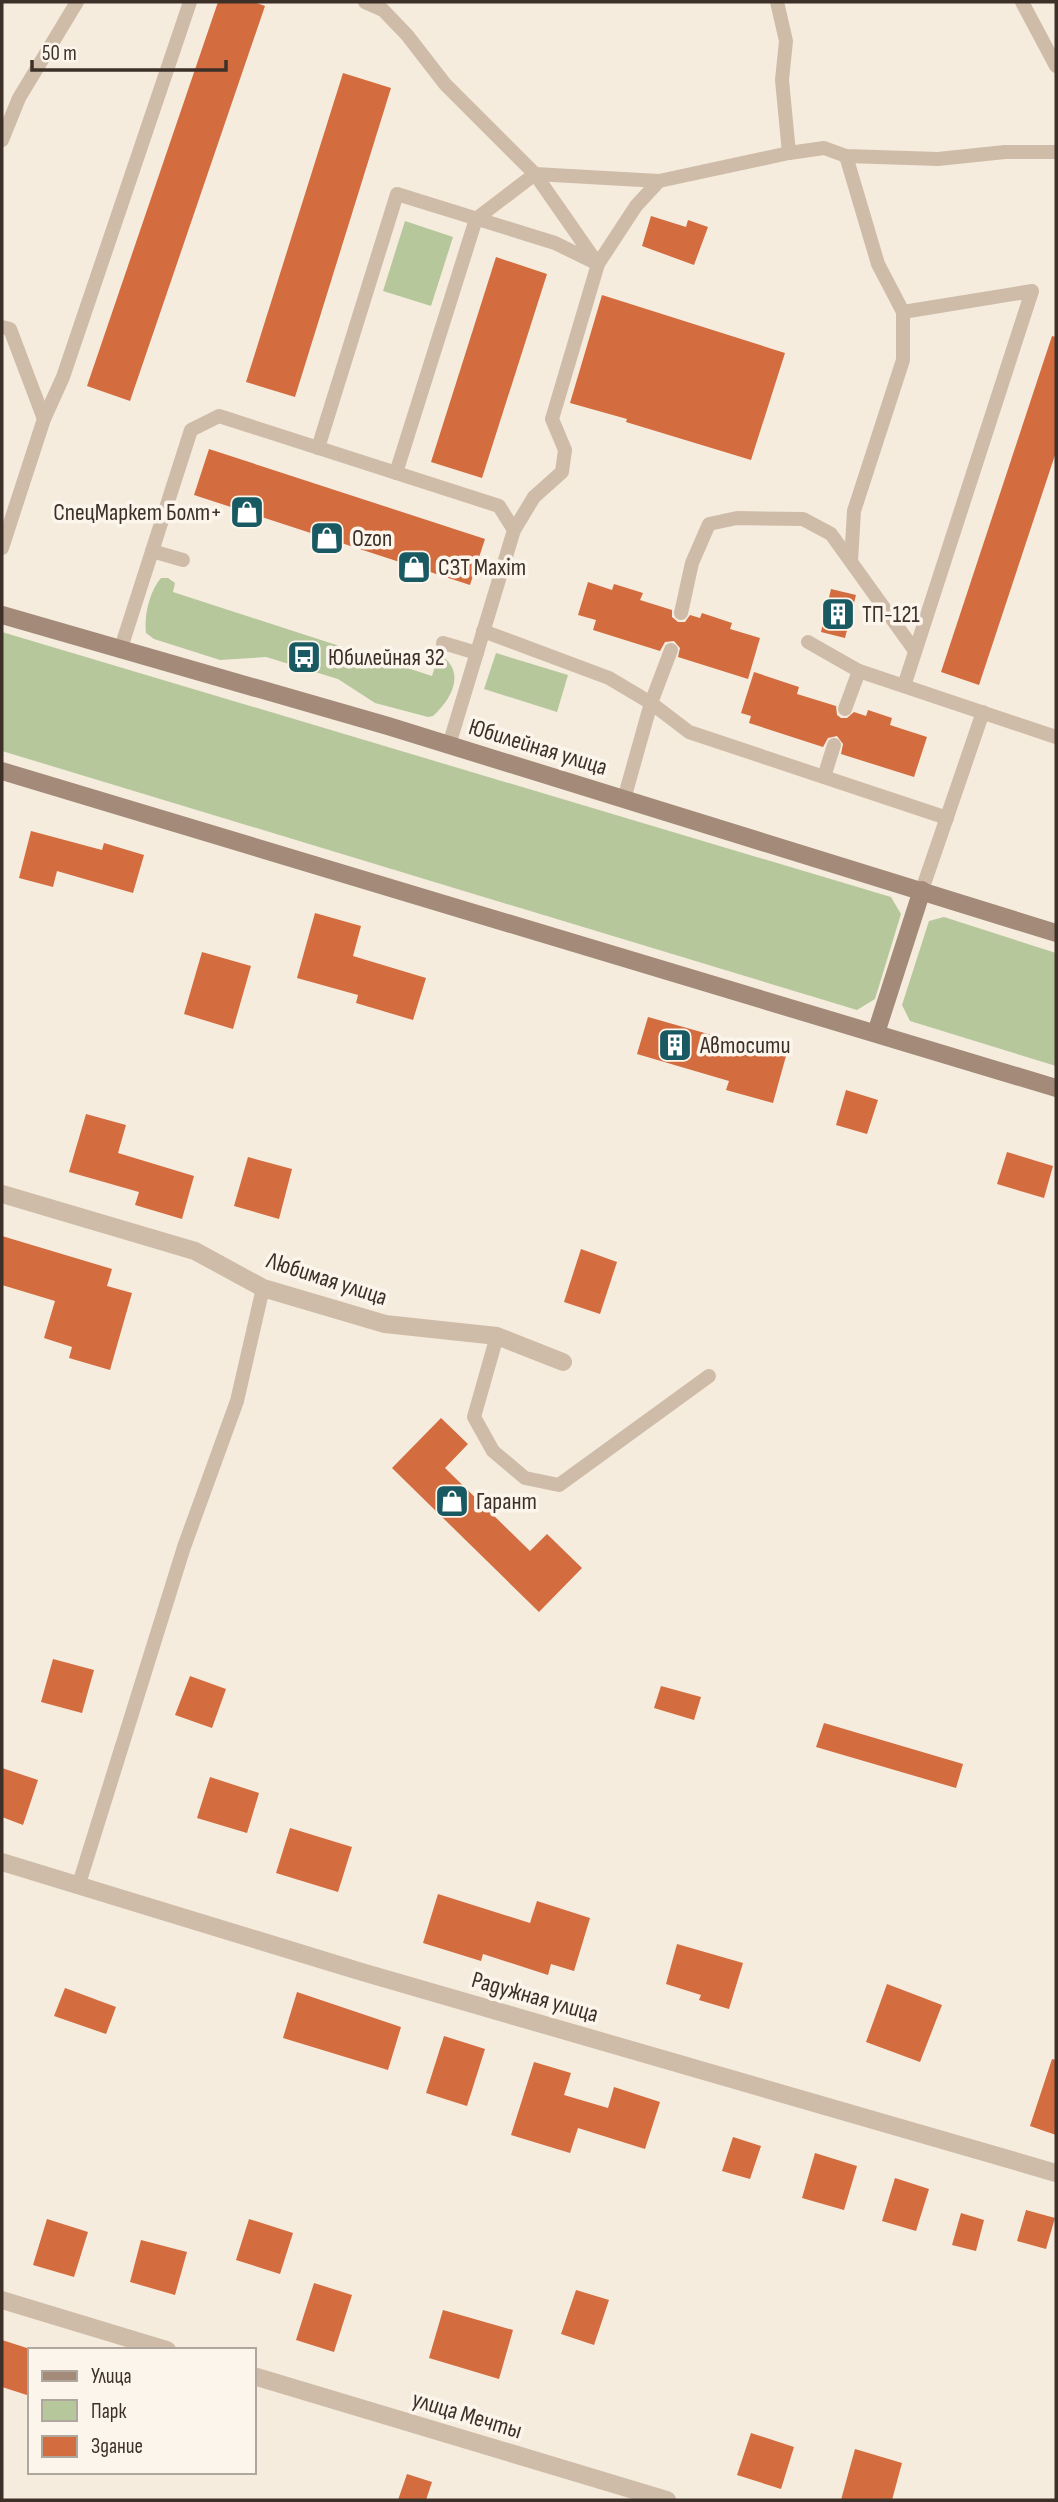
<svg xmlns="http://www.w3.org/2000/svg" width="1058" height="2502" font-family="'Sofia Sans Condensed',sans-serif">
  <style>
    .green { fill: #b6c79c }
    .building { fill: #d36c3f }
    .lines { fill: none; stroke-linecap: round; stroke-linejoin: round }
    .service { stroke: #cfbca8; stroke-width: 14 }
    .minor { stroke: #cfbca8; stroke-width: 18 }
    .secondary { stroke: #a48b79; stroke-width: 18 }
    .labels { text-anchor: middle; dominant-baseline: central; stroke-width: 7; stroke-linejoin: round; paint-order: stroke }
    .poi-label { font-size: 24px; fill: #3c3029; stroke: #fcf5ec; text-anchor: start }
    .street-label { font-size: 24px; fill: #3c3029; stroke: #fcf5ec }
  </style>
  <rect width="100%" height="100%" fill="#f5ecde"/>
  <g class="green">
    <polygon points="405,221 453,237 431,306 383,291"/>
    <path d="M161 578H168L175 583 173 592 432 676 439 654C467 671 452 699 433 716L428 717 375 703 338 679 266 657 220 660 154 639 146 633C144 616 149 592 161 578Z"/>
    <polygon points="2,632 891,897 901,914 875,999 857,1010 2,751"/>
    <polygon points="496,653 568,675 557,712 484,689"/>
    <polygon points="944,917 1056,953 1056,1066 910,1021 902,1005 929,921"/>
  </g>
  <g class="building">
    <polygon points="218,2 254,2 265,6 130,401 87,386"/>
    <polygon points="343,73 391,88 295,397 246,382"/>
    <polygon points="651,216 686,227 688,220 708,227 694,265 642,246"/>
    <polygon points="496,257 547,274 482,478 431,462"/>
    <polygon points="602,295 785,353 751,460 626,422 627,419 570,403"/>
    <polygon points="1052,336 1056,337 1056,452 979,685 941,672"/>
    <polygon points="209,449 485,539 470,585 194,495"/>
    <polygon points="588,582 612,590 614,584 643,593 640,600 672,610 672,617 678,622 685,622 690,615 700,618 702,613 732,623 730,629 760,638 748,679 678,657 680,648 674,641 665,642 660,651 593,630 596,620 578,615"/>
    <polygon points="831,589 856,595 845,638 821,632"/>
    <polygon points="754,672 799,687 797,694 836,706 837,715 841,718 847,718 854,712 866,716 868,710 892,718 890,725 927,737 914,777 841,754 843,744 837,736 828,738 823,747 749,723 751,716 741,713"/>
    <polygon points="31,831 102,850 104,843 144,855 133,893 57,871 53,887 19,878"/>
    <polygon points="315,913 361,926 353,956 426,978 413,1020 356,1003 358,995 297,978"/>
    <polygon points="202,952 251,966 233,1029 184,1014"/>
    <polygon points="648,1017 786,1056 773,1103 726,1090 729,1081 637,1054"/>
    <polygon points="846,1090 878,1100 867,1134 836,1125"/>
    <polygon points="86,1114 126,1125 118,1153 194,1176 182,1219 135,1205 139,1192 69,1172"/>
    <polygon points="1007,1152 1053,1166 1044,1198 997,1184"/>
    <polygon points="248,1157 292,1169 279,1219 234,1206"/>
    <polygon points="2,1236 112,1269 107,1286 132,1293 110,1370 69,1358 72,1347 44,1338 55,1301 2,1285"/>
    <polygon points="581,1249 617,1262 600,1314 564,1302"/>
    <polygon points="441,1418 468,1444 445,1468 530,1551 547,1534 582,1568 539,1612 392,1468"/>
    <polygon points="53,1659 94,1670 82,1713 41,1702"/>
    <polygon points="190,1676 226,1689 212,1728 175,1715"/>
    <polygon points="661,1686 701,1697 694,1720 654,1708"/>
    <polygon points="824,1723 963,1764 956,1788 816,1747"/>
    <polygon points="2,1768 38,1780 23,1825 2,1817"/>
    <polygon points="210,1777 259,1793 247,1833 197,1818"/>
    <polygon points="290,1828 352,1847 338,1892 276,1873"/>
    <polygon points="438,1894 530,1923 537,1901 590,1918 574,1971 551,1964 548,1975 483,1954 481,1961 423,1943"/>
    <polygon points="677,1944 743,1963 729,2009 699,2000 701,1995 666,1984"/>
    <polygon points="887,1984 942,2005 920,2062 866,2042"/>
    <polygon points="65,1988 116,2007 106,2034 54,2016"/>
    <polygon points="297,1992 401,2027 388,2070 283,2038"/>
    <polygon points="444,2036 485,2049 467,2106 426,2093"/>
    <polygon points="1052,2059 1056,2060 1056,2135 1030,2126"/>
    <polygon points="534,2062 571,2073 564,2095 608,2108 614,2087 660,2102 645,2149 578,2128 570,2153 511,2135"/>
    <polygon points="733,2137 761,2146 750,2179 722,2171"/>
    <polygon points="815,2153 857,2166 844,2210 802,2198"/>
    <polygon points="895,2178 929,2189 916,2231 882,2221"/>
    <polygon points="1026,2210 1055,2218 1046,2249 1017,2241"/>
    <polygon points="961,2213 984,2220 976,2251 952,2245"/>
    <polygon points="47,2219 88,2232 74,2277 33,2265"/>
    <polygon points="249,2219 293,2233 280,2274 236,2260"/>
    <polygon points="141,2240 187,2252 175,2295 130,2282"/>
    <polygon points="314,2283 352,2295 334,2352 296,2340"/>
    <polygon points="576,2290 609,2300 594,2345 561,2334"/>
    <polygon points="443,2310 513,2330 499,2379 429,2358"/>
    <polygon points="2,2340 30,2349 30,2396 2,2387"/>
    <polygon points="751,2433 794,2447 781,2489 737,2475"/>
    <polygon points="855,2449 902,2463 892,2500 841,2500"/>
    <polygon points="407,2474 432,2482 426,2500 398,2500"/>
  </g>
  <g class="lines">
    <g class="service">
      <polyline points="365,2 383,10 407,35 445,84 535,174 597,263"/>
      <polyline points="777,2 786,41 782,80 789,153"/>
      <polyline points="1022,2 1056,66"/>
      <polyline points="2,140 19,98 77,2"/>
      <polyline points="846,156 878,264 903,312 903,360 854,511 851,561"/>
      <polyline points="903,312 1032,291 904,686"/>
      <polyline points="2,327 10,329 44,419"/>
      <polyline points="318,448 397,194 555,243 598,264"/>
      <polyline points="396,473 476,219 535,174 659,181 789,153 824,148 846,156 938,159 1005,152 1056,152"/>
      <polyline points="514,530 534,497 562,472 565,450 552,419 598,264 636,206 659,181"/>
      <polyline points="2,548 44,419 63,377 190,2"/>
      <polyline points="152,551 183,560"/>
      <polyline points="681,613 692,563 709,524 737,518 803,519 831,534 915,651"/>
      <polyline points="483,631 609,678 651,703 689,732 947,818"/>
      <polyline points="808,642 859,671 1056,737"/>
      <polyline points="443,643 477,653"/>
      <polyline points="120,651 191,430 219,416 499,506 514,530 449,745"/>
      <polyline points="845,709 859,671"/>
      <polyline points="824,777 834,745"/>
      <polyline points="624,799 651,703 671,650"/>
      <polyline points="922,890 983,712"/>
      <polyline points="497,1336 474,1417 493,1451 525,1478 559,1485 709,1376"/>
      <polyline points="78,1887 184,1547 237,1401 263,1288"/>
    </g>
    <g class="minor">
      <polyline points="2,1194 195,1251 263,1288 385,1324 497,1336 563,1362"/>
      <polyline points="2,1862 362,1972 1056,2173"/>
      <polyline points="2,2300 167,2350"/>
      <polyline points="254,2376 667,2500"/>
    </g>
    <g class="secondary">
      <polyline points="2,615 388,726 1056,933"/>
      <polyline points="2,771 1056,1088"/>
      <polyline points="876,1033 922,890"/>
    </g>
  </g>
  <defs>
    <g id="shop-square" transform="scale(1.75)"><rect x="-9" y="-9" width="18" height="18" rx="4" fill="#195962" stroke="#fcf5ec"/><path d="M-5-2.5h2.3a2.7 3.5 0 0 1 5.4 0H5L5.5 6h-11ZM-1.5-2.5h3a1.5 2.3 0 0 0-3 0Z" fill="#fff"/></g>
    <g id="building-square" transform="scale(1.75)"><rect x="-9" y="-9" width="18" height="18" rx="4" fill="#195962" stroke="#fcf5ec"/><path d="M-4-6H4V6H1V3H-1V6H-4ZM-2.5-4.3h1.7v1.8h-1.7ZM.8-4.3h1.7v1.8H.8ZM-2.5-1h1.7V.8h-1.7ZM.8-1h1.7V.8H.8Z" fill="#fff"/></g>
    <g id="bus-square" transform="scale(1.75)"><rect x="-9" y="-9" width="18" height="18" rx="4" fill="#195962" stroke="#fcf5ec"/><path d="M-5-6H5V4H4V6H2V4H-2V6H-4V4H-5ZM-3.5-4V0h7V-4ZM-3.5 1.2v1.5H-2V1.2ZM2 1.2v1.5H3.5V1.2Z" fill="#fff"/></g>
  </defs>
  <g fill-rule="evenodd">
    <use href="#shop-square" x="247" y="512"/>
    <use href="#shop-square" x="327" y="538"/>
    <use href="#shop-square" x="414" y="567"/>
    <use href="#building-square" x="838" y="614"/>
    <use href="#bus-square" x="304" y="657"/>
    <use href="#building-square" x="675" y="1045"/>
    <use href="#shop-square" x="452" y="1501"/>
  </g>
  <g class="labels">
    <g class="poi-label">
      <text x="222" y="512" text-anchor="end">СпецМаркет Болт+</text>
      <text x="352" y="538">Ozon</text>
      <text x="438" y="567">СЗТ Maxim</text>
      <text x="862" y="614">ТП-121</text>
      <text x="328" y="657">Юбилейная 32</text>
      <text x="700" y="1045">Автосити</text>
      <text x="476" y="1501">Гарант</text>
    </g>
    <g class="street-label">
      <text transform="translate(538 747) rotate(17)">Юбилейная улица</text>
      <text transform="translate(327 1279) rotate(18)">Любимая улица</text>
      <text transform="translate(535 1997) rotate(16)">Радужная улица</text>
      <text transform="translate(467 2415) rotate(17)">улица Мечты</text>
    </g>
  </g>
  <rect width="1058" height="2502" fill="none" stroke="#3c3029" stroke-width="7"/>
  <rect x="28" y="2348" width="228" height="126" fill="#fcf5ec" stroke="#afa69e" stroke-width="2"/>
  <rect x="42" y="2371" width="35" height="10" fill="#a48b79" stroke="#afa69e" stroke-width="2"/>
  <text x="91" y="2383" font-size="21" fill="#3c3029">Улица</text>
  <rect x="42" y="2400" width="35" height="21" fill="#b6c79c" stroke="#afa69e" stroke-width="2"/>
  <text x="91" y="2418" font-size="21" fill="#3c3029">Парк</text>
  <rect x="42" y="2436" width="35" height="21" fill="#d36c3f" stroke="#afa69e" stroke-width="2"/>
  <text x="91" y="2453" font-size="21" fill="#3c3029">Здание</text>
  <path d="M32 60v10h194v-10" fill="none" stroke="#3c3029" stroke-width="3.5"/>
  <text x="42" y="60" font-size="21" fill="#3c3029" stroke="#fcf5ec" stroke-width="5" paint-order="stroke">50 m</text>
</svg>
